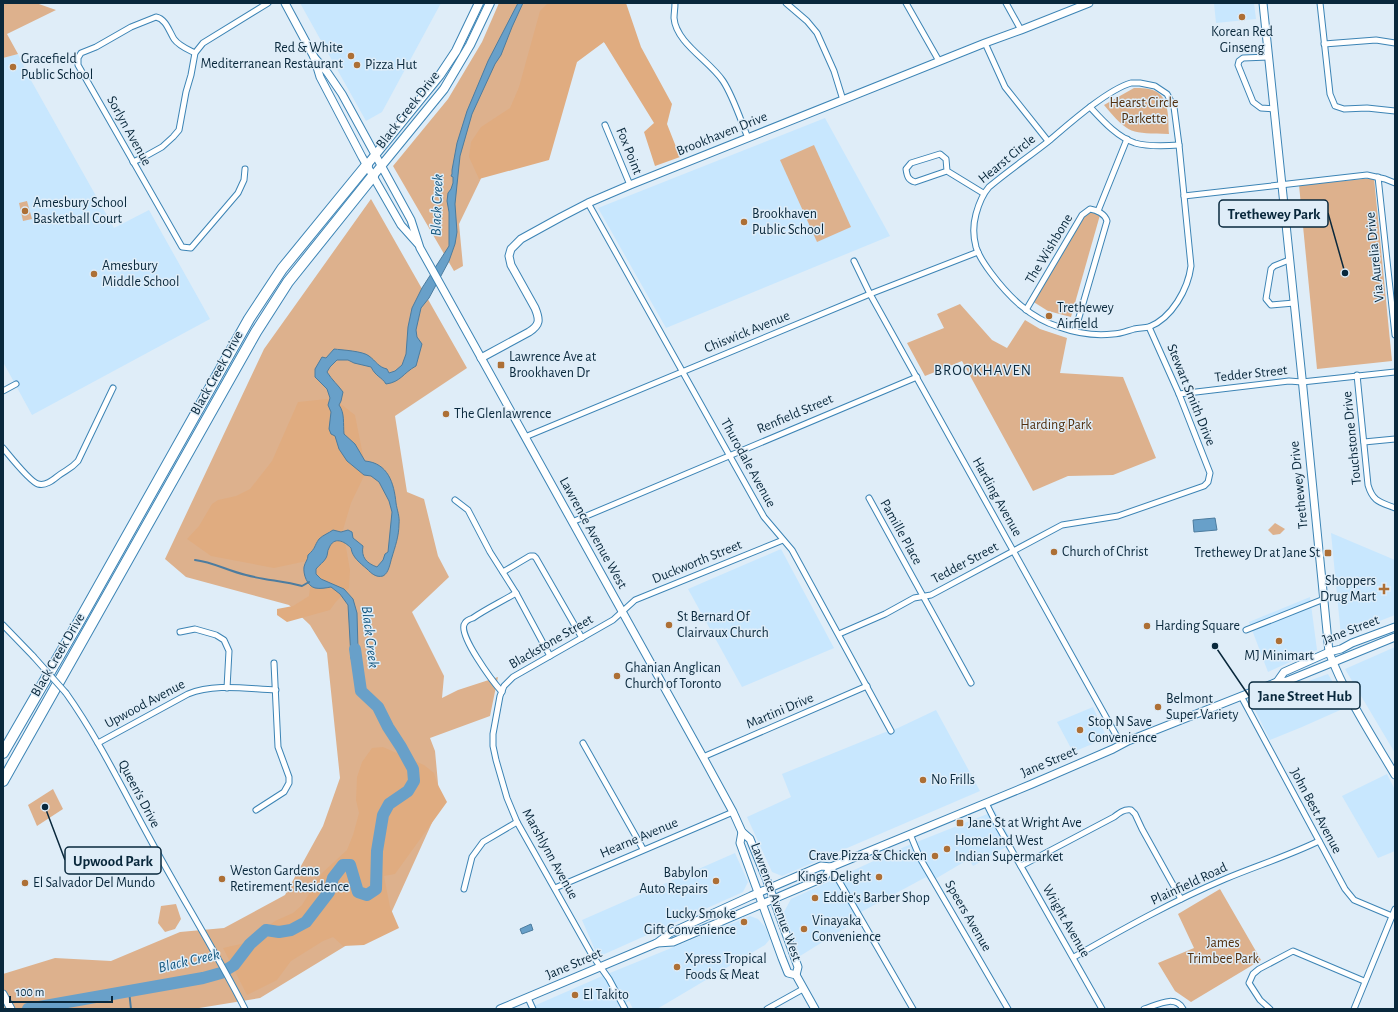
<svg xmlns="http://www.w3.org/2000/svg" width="1398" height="1012" font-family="'Alegreya Sans',sans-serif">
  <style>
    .built { fill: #c8e7fe }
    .green { fill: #ddb18d }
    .forest { fill: #e0ac80 }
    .water { fill: #68a0c9; stroke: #4c7c9f }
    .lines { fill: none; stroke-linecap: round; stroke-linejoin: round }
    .stream { stroke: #4c7c9f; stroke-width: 2 }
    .river { stroke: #68a0c9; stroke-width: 12 }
    .street-casing { stroke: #3c84b5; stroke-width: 7 }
    .secondary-casing { stroke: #3c84b5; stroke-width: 9 }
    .primary-casing { stroke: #3c84b5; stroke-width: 10 }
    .highway-casing { stroke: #3c84b5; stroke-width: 12 }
    .street { stroke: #fff; stroke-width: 5 }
    .secondary { stroke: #fff; stroke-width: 7 }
    .primary { stroke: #fff; stroke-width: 8 }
    .highway { stroke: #fff; stroke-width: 10 }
    .street-bridge-casing { stroke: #3c84b5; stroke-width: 7; stroke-linecap: butt }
    .street-bridge { stroke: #fff; stroke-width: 5 }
    .poi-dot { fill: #ad6f35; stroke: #dfedf8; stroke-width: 1.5 }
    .labels { text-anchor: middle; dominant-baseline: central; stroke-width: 3; stroke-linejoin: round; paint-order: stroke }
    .poi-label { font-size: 14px; fill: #09283c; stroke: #dfedf8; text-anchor: start }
    .park-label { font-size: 14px; fill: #522f0d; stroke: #dfedf8 }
    .street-label { font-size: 14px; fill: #09283c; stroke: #dfedf8 }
    .water-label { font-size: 15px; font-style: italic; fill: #14577f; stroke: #dfedf8 }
    .neighbourhood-label { font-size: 15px; letter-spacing: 1px; fill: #09283c; stroke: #dfedf8 }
    .leader { fill: none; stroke: #09283c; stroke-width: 1.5 }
    .callout-dot { fill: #09283c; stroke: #dfedf8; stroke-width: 1.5 }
    .callout { fill: #dfedf8; stroke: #09283c; stroke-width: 1.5 }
    .callout-label { font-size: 15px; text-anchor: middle; font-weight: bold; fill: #09283c }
  </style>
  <rect width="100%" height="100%" fill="#dfedf8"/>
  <g class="built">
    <polygon points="300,3 441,3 382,112 366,121"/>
    <polygon points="1214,3 1254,3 1256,19 1216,23"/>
    <polygon points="18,54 28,75 114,228 149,210 210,319 32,415 3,362 3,58"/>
    <polygon points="825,118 890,236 666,328 598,208"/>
    <polygon points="1331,533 1395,560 1395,615 1341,636"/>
    <polygon points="781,549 834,648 742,687 688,589"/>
    <polygon points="1310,597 1317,650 1268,672 1249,622"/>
    <polygon points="1395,647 1395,753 1345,669"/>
    <polygon points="1328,674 1347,707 1302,727 1270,740 1251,702"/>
    <polygon points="1093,707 1107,738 1073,752 1057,722"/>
    <polygon points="936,710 980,791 782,876 772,872 747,817 791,797 782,774 883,733 898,728"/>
    <polygon points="1387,774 1395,790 1395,851 1378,858 1342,796"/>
    <polygon points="995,811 1013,843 973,866 969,859 930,882 926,877 850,918 853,923 800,956 784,912 791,899 904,847"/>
    <polygon points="735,853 748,882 743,892 598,957 582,920"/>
    <polygon points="750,916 758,919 765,927 770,939 765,945 657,1009 633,1009 629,1001 614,1009 527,1009 600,977"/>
  </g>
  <g class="green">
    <polygon points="3,3 36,3 56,10 7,34 18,54 3,58"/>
    <polygon points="499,3 624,3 627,67 591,28 530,77 459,224 463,266 454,271 393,166 448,99 482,42"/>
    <path d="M1134 88C1141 88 1151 88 1157 92 1170 100 1168 121 1169 134 1131 133 1129 135 1104 105Z"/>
    <polygon points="814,145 851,227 817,242 780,160"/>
    <polygon points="1374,178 1392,361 1317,369 1299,185"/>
    <polygon points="371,199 467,368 395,416 407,492 424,499 438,556 449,577 412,612 444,676 442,698 458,690 498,677 490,716 430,738 435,751 440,805 388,920 260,998 193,1009 4,1009 3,1005 3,974 55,958 111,961 180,932 224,928 285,895 323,826 340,778 327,653 310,625 289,605 186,577 165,559 264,349"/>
    <polygon points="27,201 32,219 23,221 19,203"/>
    <polygon points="1093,210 1100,215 1071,317 1048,311 1032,301 1086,214"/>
    <polygon points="960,304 992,340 1007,348 1025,320 1040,329 1067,338 1060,373 1123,377 1156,458 1113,475 1068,476 1033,491 962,361 925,376 907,343 944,328 937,314"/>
    <polygon points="1275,523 1285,529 1280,534 1273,535 1268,530"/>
    <polygon points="53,789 63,809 37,826 28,805"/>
    <polygon points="1220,889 1261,960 1191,1002 1175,991 1158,963 1194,948 1178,914"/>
    <polygon points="176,904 181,919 175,929 165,932 158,923 161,906"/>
  </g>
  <g class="forest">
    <polygon points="548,3 626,3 641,47 672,104 667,124 680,157 655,166 644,132 654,123 604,42 577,62 549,160 479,179 469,157 471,142 481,127 510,108 519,87 540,11"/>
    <polygon points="327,399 337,401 355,415 364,460 364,476 351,503 343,530 350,570 349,588 335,603 330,610 287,622 277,615 277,609 293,606 309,596 311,579 307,561 274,568 211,556 187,539 199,526 212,504 218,500 236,496 250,489 272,461 298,402"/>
    <polygon points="383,747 424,765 434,773 437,783 447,802 395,874 384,876 390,907 399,928 364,945 343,946 333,937 323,941 291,961 277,980 247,995 223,948 245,943 275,921 293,913 302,905 322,873 347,850 353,835 359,813 356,800 357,777 362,762 372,748"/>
  </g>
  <g class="water">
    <path d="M518 3H523L512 27 501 55 495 64 472 114 460 156 455 204 457 232 455 244 449 261 429 298 421 308 416 330 417 337 422 344 416 366C403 373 401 382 386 384 382 377 376 377 371 367L354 363 348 360H337L330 367 327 372C332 380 338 385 343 392L341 401 339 405C345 413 343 424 344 434L355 444 365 461C388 463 394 483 396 503 397 510 400 517 399 524 399 536 395 547 392 557 390 563 389 573 383 576 376 578 371 573 367 569 360 563 352 557 351 548 344 541 334 536 329 548 327 551 328 555 326 558 324 562 319 565 316 569V574L321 579 344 589 353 599 357 613 358 649 361 665 353 666 351 658 348 605 340 594 331 587C326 588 320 589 315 588 307 586 303 574 304 567 305 562 308 560 308 555 316 548 314 546 319 539 323 535 329 533 333 530L341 532 348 530 352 532 353 538 363 546C361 557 366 563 377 567L383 560 385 554 388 552 392 512 389 501 379 482 371 476 364 475 347 461 339 449 335 436 331 434 329 429 331 412 328 405 330 398 327 389 315 377V369L322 357 326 358 334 349C342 350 363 351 369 356 376 361 378 367 387 369L389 373 395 371 402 365 406 354 408 327 412 308 422 288 449 246V212L447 201 448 193 451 189 453 183V177L451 176 452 174V170L457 143 467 111 488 61Z"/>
    <polygon points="1215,518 1217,530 1194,532 1193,520"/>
    <polygon points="531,924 533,930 522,934 520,929"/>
  </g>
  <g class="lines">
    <g class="stream">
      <path d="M195 560C213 562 228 571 246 575 264 580 283 581 302 586L309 582"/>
      <polyline points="129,991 131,1009"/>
    </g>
    <polyline class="river" points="28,1009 203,978 221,973 234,965 250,944 266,930 279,932 291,930 306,922 329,892 333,878 343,865 350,865 358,892 367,895 376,889 377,851 383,815 389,804 408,791 414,781 413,769 401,747 388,727 378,707 361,691 355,649"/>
    <g class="street-casing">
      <g id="street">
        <path d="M675 3C675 8 674 14 674 18 676 43 710 61 723 81 733 96 741 121 748 138"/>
        <polyline points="786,3 807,21 817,33 834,71 843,100"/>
        <polyline points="906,3 939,61"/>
        <polyline points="1006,3 1021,30"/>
        <polyline points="1320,3 1330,94 1335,106 1344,109 1367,108 1395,111"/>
        <polyline points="985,43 1005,87 1048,141"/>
        <polyline points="1324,44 1376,40 1395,43"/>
        <path d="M195 53C187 49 179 46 174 39 169 31 166 19 156 17L131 27 96 47 81 53 78 58V65L182 247 191 248 238 193 244 180 245 169"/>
        <polyline points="1269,57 1243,58 1239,61 1238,65 1253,102 1261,108 1274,109"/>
        <path d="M1131 83H1140L1155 86 1167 94 1174 107 1179 145 1191 266C1188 289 1172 318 1149 327 1144 328 1139 328 1134 329 1127 331 1120 334 1113 334 1096 336 1076 333 1059 327 1030 318 1009 297 991 273 985 265 979 257 976 247 973 236 973 225 976 214 979 203 982 195 989 187 1009 170 1030 156 1050 140 1070 123 1107 90 1131 83Z"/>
        <path d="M1090 107C1103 121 1117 137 1135 143 1149 147 1165 146 1179 145"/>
        <polyline points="605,125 630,185"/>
        <polyline points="133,162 144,157 162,147 173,137 179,130 186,92 191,75 195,53 203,43 268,3"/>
        <path d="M947 171 946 159 940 154 911 163 906 169C907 176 908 180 915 182L947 171 983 193"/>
        <polyline points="1378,177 1395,335"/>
        <polyline points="1184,196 1367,175 1385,179 1395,183"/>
        <polyline points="588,203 755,501 764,517 792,550 891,731"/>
        <polyline points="1098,211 1127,139"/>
        <polyline points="1289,260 1274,266 1271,269 1266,299 1271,305 1294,303"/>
        <polyline points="854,261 870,294 1121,744"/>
        <path d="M1026 310 1082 215 1090 209C1097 210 1105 214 1107 221L1075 331"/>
        <path d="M1357 375 1368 485C1373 502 1380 502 1395 508"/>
        <polyline points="3,391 16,384"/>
        <polyline points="1179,394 1289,381 1302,382 1395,372"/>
        <polyline points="525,437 870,294 978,252"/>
        <polyline points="1364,442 1395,439"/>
        <path d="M3 448C9 455 30 482 38 484 46 486 53 480 58 476 66 470 71 469 78 461L113 388"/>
        <polyline points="869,498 971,683"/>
        <polyline points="455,500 468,510 490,552 516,593 550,656"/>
        <polyline points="572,522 917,377"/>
        <polyline points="503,572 530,556 534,556 536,558 582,638"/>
        <polyline points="3,625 33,656"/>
        <polyline points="1246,630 1324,599"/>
        <polyline points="180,632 195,629 216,635 224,640 229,651 227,688"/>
        <polyline points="839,634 885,614 914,598 931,595 1062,525 1118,516 1204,486 1208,482 1210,473 1179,394 1149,327"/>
        <path d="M502 692C494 683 456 633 465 623 466 621 470 619 473 618 486 609 501 602 516 593"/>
        <path d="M66 693C98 738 122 788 149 837 180 895 215 950 245 1009"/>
        <polyline points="1241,696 1345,889 1354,900 1392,916"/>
        <path d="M98 743 188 694C215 683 247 689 276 690"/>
        <polyline points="583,743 643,849"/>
        <polyline points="703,757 867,686"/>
        <polyline points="986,803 994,819 1102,1009"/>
        <polyline points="256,810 284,792 289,783 289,777 278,747 274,663"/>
        <polyline points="910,834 920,858 1008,1009"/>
        <path d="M1021 866 1114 817C1119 813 1124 809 1131 810L1135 814 1142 829 1181 899"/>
        <polyline points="831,867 913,1009"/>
        <polyline points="555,888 733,812"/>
        <polyline points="464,889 472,857 483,842 517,822"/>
        <path d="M1074 957C1123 929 1173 901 1225 879 1256 866 1288 856 1319 841"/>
        <polyline points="528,998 533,1009"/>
        <polyline points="625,1009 609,979 592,955 517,822 507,798 496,760 493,746 493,734 500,696 504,686 513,677 613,620 635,600 783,540"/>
        <polyline points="767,1009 803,989"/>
        <path d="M1144 1009C1157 1005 1175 994 1183 1009"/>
        <polyline points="1270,1009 1260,1000 1249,983 1253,974 1259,969 1293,951 1364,981"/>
        <polyline points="1354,1009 1395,909"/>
      </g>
    </g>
    <g class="secondary-casing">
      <g id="secondary">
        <polyline points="285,3 314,57 320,77 362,157 401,225 418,244"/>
        <path d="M1263 3 1302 378 1329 652C1345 695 1372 736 1395 775"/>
        <polyline points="314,57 327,72 342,94 411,220 420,248 429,264 703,757 733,812 742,832 750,839 766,878 798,967 796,975"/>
        <path d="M481 358 529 332C540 325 540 320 535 308L511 265 509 256 511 249 521 239 561 217 588 203 630 185 985 43 1021 30 1089 3"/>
        <polyline points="1277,682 1284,672 1329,652 1341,649 1352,643 1395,627"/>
        <polyline points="742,832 740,843 782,958 788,973 796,975 815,1009"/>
        <polyline points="657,943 673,942 825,877 831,867"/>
        <polyline points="3,994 11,1009"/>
        <polyline points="500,1009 657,943 670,933 751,896 821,866 831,867 1032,784 1113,749 1128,741 1277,682 1287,681 1395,637"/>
      </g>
    </g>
    <g class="primary-casing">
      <g id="primary">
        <polyline points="367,165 440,75 456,51 479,3"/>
        <polyline points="373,176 444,89 470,45 490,3"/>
      </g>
    </g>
    <g class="highway-casing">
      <g id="highway">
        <polyline points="3,753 77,625 249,319 282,269 367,165"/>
        <polyline points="3,781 256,332 288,282 373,176"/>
      </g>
    </g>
    <use href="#street" class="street"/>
    <use href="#secondary" class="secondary"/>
    <use href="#primary" class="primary"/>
    <use href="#highway" class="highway"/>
    <g class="street-bridge-casing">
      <polyline id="street-bridge" points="33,656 66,693"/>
    </g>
    <use href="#street-bridge" class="street-bridge"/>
  </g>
  <g class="poi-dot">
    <circle cx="1242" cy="17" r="4"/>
    <circle cx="351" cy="56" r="4"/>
    <circle cx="357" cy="65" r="4"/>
    <circle cx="13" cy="67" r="4"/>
    <circle cx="25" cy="211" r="4"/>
    <circle cx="744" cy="222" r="4"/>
    <circle cx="94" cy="274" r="4"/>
    <circle cx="1049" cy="316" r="4"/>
    <rect x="497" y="361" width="8" height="8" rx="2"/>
    <circle cx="446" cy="414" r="4"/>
    <circle cx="1054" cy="552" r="4"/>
    <rect x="1324" y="549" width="8" height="8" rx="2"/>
    <path d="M1382 583h4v4h4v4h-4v4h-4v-4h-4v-4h4z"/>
    <circle cx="669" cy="625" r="4"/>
    <circle cx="1147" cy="626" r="4"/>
    <circle cx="1279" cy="641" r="4"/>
    <circle cx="617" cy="676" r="4"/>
    <circle cx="1158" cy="707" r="4"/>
    <circle cx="1080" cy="730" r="4"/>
    <circle cx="923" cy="780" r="4"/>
    <rect x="956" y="819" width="8" height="8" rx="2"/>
    <circle cx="947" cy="849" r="4"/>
    <circle cx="935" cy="856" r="4"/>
    <circle cx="879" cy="877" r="4"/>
    <circle cx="222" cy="879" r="4"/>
    <circle cx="716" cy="881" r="4"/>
    <circle cx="25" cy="883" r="4"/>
    <circle cx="815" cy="898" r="4"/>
    <circle cx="744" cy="922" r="4"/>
    <circle cx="804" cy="929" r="4"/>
    <circle cx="677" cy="967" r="4"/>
    <circle cx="575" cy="995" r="4"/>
  </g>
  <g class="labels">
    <g class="poi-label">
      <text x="1242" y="32" text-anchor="middle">Korean Red<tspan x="1242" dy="16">Ginseng</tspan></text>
      <text x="343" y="48" text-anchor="end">Red &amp; White<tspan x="343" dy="16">Mediterranean Restaurant</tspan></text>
      <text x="21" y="59">Gracefield<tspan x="21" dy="16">Public School</tspan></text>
      <text x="365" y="65">Pizza Hut</text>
      <text x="33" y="203">Amesbury School<tspan x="33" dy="16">Basketball Court</tspan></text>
      <text x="752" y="214">Brookhaven<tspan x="752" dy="16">Public School</tspan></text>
      <text x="102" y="266">Amesbury<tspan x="102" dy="16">Middle School</tspan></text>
      <text x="1057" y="308">Trethewey<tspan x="1057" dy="16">Airfield</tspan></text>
      <text x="509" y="357">Lawrence Ave at<tspan x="509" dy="16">Brookhaven Dr</tspan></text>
      <text x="454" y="414">The Glenlawrence</text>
      <text x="1062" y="552">Church of Christ</text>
      <text x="1320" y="553" text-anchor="end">Trethewey Dr at Jane St</text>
      <text x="1376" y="581" text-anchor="end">Shoppers<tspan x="1376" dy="16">Drug Mart</tspan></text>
      <text x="677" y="617">St Bernard Of<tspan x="677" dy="16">Clairvaux Church</tspan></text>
      <text x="1155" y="626">Harding Square</text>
      <text x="1279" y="656" text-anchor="middle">MJ Minimart</text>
      <text x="625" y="668">Ghanian Anglican<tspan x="625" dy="16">Church of Toronto</tspan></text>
      <text x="1166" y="699">Belmont<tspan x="1166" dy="16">Super Variety</tspan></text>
      <text x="1088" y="722">Stop N Save<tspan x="1088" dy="16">Convenience</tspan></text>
      <text x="931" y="780">No Frills</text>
      <text x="968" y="823">Jane St at Wright Ave</text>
      <text x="955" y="841">Homeland West<tspan x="955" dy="16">Indian Supermarket</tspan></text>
      <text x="927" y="856" text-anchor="end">Crave Pizza &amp; Chicken</text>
      <text x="230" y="871">Weston Gardens<tspan x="230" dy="16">Retirement Residence</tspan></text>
      <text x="708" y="873" text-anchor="end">Babylon<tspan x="708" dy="16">Auto Repairs</tspan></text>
      <text x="871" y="877" text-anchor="end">Kings Delight</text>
      <text x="33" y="883">El Salvador Del Mundo</text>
      <text x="823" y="898">Eddie's Barber Shop</text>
      <text x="736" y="914" text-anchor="end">Lucky Smoke<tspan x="736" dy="16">Gift Convenience</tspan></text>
      <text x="812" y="921">Vinayaka<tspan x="812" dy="16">Convenience</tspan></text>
      <text x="685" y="959">Xpress Tropical<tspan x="685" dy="16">Foods &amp; Meat</tspan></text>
      <text x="583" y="995">El Takito</text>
    </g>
    <g class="park-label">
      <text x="1144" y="103">Hearst Circle<tspan x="1144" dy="16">Parkette</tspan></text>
      <text x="1056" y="425">Harding Park</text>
      <text x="1223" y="943">James<tspan x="1223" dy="16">Trimbee Park</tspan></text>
    </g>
    <g class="street-label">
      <text transform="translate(408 110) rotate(-52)">Black Creek Drive</text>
      <text transform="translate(129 131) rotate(61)">Sorlyn Avenue</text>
      <text transform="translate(722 134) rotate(-22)">Brookhaven Drive</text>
      <text transform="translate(629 151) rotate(68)">Fox Point</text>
      <text transform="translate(1007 159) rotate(-39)">Hearst Circle</text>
      <text transform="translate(1049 249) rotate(-59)">The Wishbone</text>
      <text transform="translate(1375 257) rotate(-96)">Via Aurelia Drive</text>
      <text transform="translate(747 332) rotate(-22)">Chiswick Avenue</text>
      <text transform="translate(217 373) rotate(-61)">Black Creek Drive</text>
      <text transform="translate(1251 374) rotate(-6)">Tedder Street</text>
      <text transform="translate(1191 395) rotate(68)">Stewart Smith Drive</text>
      <text transform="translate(795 414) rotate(-23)">Renfield Street</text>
      <text transform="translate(1352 438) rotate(-96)">Touchstone Drive</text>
      <text transform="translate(748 463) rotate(61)">Thurodale Avenue</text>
      <text transform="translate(1299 485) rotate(-96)">Trethewey Drive</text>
      <text transform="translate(997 497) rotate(61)">Harding Avenue</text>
      <text transform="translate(901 532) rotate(61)">Pamille Place</text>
      <text transform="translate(593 533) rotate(61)">Lawrence Avenue West</text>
      <text transform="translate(697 562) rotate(-22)">Duckworth Street</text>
      <text transform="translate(965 563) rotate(-28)">Tedder Street</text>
      <text transform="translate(1351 630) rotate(-21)">Jane Street</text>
      <text transform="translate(551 642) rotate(-30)">Blackstone Street</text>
      <text transform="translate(58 655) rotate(-60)">Black Creek Drive</text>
      <text transform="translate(145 704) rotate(-28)">Upwood Avenue</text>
      <text transform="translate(780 711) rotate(-23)">Martini Drive</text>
      <text transform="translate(1049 762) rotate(-23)">Jane Street</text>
      <text transform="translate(139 794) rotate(62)">Queen's Drive</text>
      <text transform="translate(1316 811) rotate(62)">John Best Avenue</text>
      <text transform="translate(639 838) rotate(-23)">Hearne Avenue</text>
      <text transform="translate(550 854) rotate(61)">Marshlynn Avenue</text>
      <text transform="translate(1189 884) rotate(-25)">Plainfield Road</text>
      <text transform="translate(776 902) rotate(70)">Lawrence Avenue West</text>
      <text transform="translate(968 916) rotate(60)">Speers Avenue</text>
      <text transform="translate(1066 921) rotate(60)">Wright Avenue</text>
      <text transform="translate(574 964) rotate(-23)">Jane Street</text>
    </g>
    <g class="water-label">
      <text transform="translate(437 205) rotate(-88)">Black Creek</text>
      <text transform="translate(370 637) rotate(83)">Black Creek</text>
      <text transform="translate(189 961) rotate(-13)">Black Creek</text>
    </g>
    <g class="neighbourhood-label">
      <text x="983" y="370">BROOKHAVEN</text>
    </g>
  </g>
  <path class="leader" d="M1345 273L1328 213M1215 646L1249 696M45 807L65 860"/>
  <g class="callout-dot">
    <circle cx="1345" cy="273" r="4"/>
    <circle cx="1215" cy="646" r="4"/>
    <circle cx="45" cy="807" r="4"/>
  </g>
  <g class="callout">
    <rect x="1219" y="200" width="109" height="27" rx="4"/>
    <rect x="1249" y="682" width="111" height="27" rx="4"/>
    <rect x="65" y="847" width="96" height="27" rx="4"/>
  </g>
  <g class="callout-label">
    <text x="1274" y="219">Trethewey Park</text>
    <text x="1305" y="701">Jane Street Hub</text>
    <text x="113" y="866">Upwood Park</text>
  </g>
  <rect width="1398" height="1012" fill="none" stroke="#09283c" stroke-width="8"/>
  <path d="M10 996v6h102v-6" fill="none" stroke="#09283c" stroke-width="2"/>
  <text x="16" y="996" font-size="12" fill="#09283c" stroke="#dfedf8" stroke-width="3" paint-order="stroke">100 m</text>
</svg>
